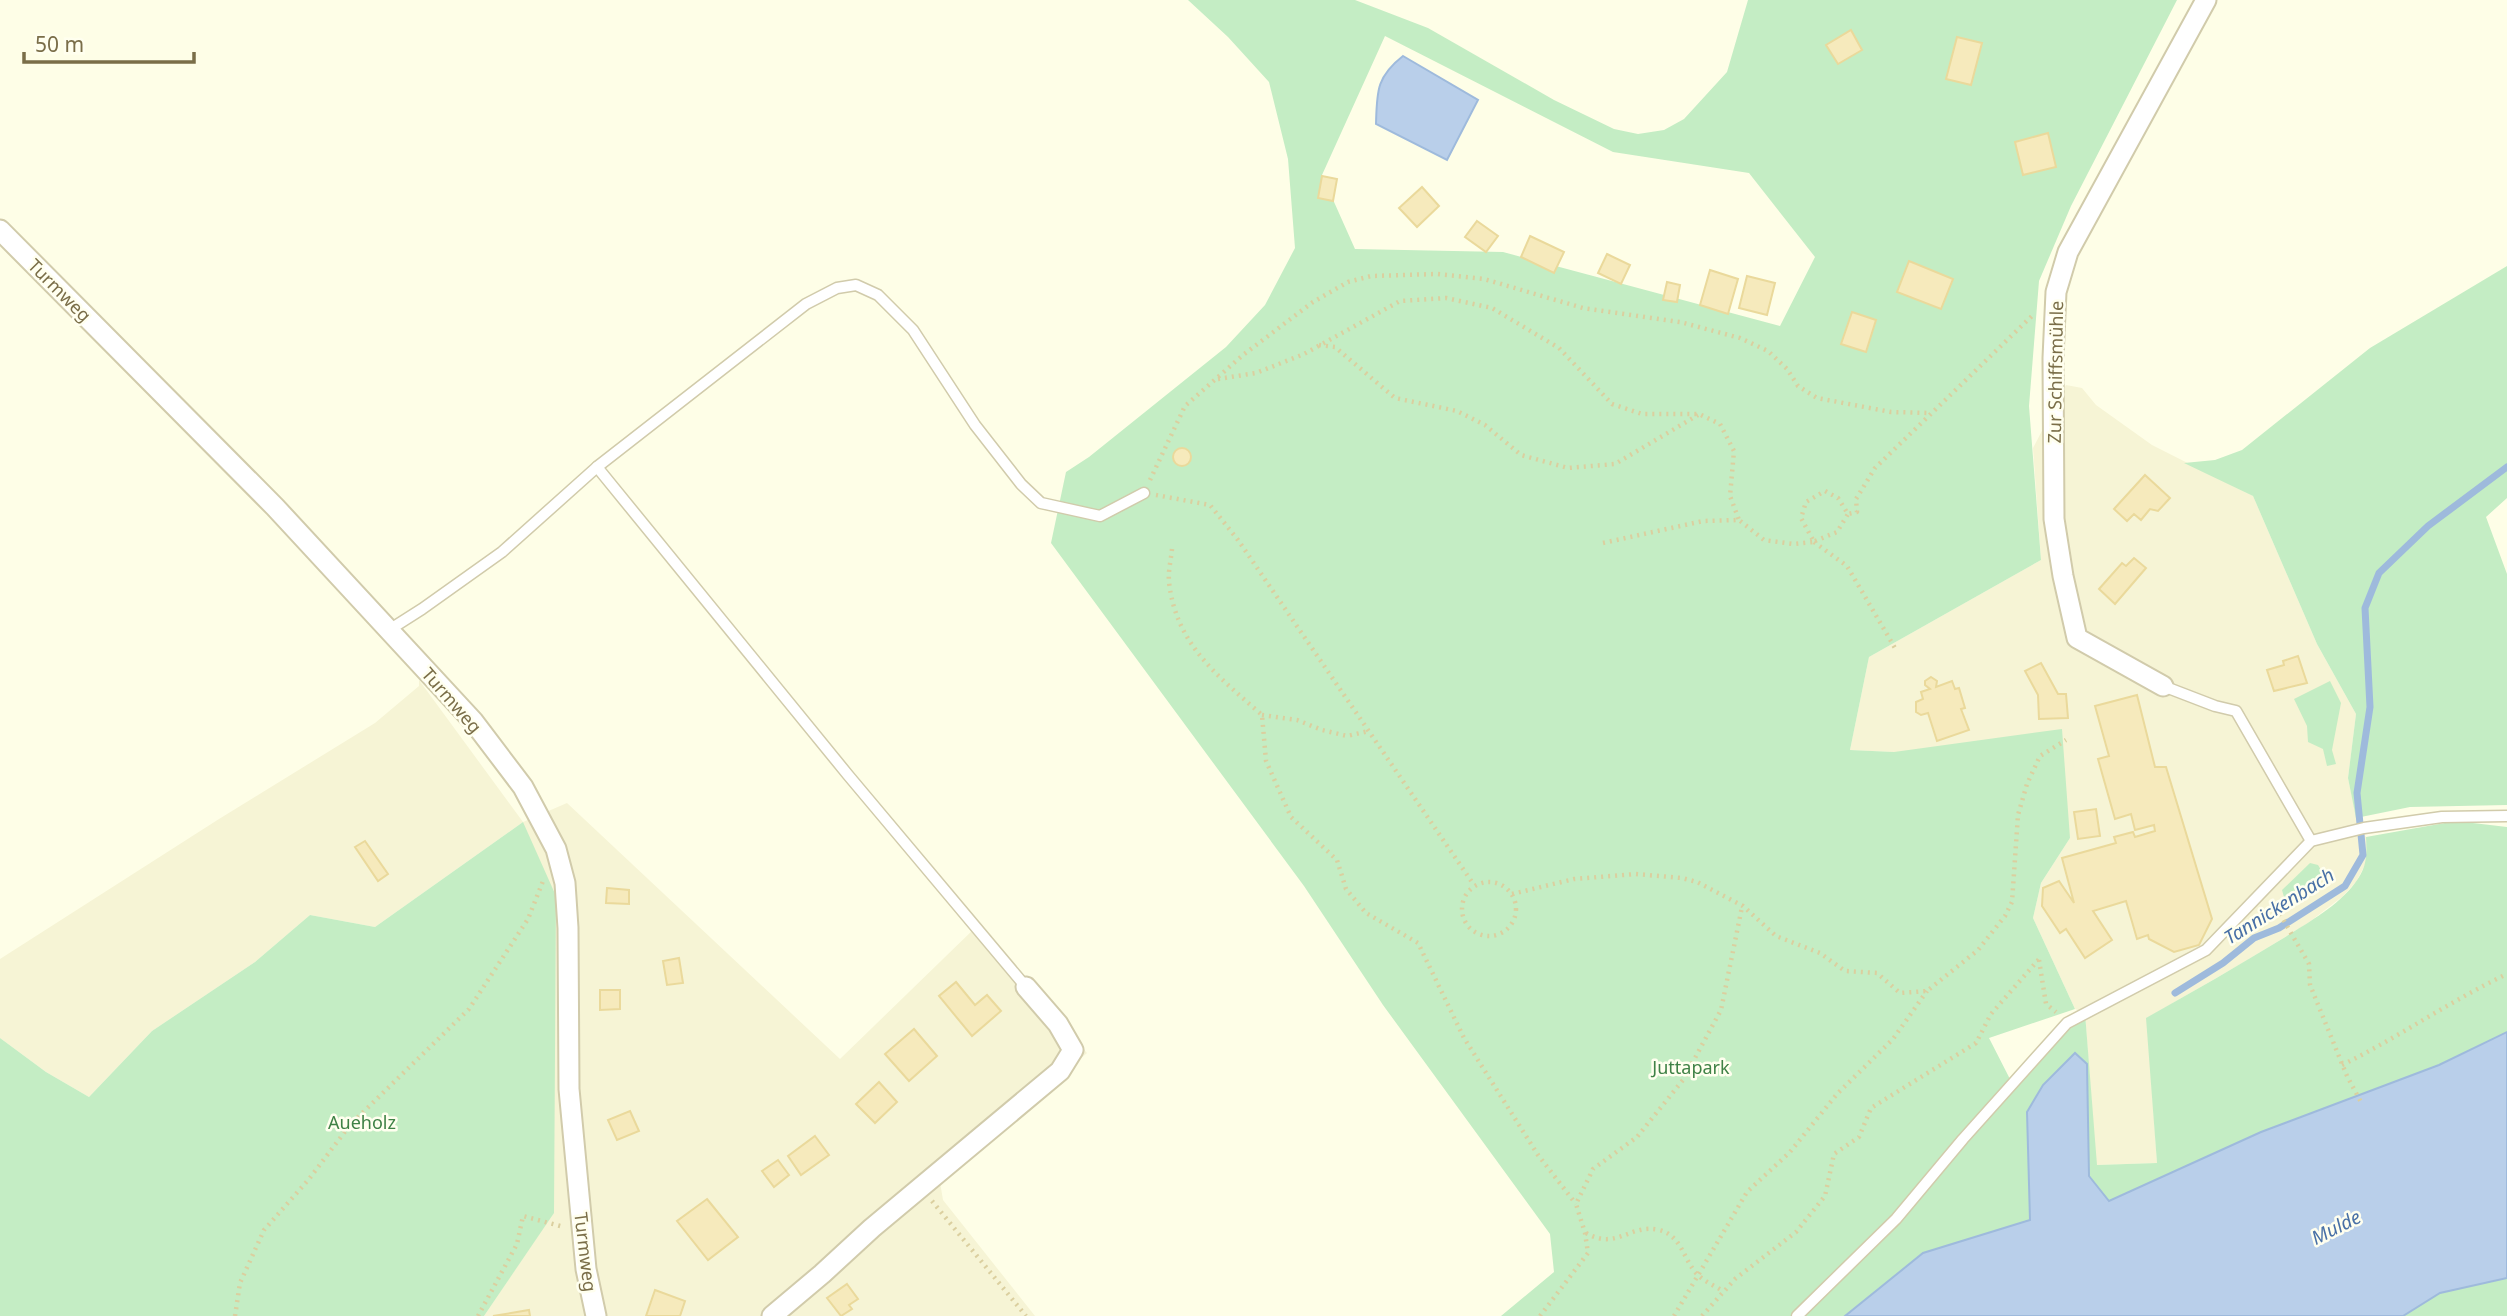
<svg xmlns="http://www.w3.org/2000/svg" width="2507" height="1316" font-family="'Noto Sans',sans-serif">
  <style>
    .residential { fill: #f6f4d5 }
    .green { fill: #c4edc4; fill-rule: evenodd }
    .water { fill: #b9cfea; stroke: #9ebadc; stroke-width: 2 }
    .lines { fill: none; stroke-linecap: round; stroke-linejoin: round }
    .stream { stroke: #9ebadc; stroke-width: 7 }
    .building { fill: #f6eabc; stroke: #ead99b; stroke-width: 2 }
    .lane-casing { stroke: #d1cbab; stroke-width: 13 }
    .street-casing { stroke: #d1cbab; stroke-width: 23 }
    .path { stroke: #dbcf9f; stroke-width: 4.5; stroke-dasharray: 2 5; stroke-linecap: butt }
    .lane { stroke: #fff; stroke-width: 10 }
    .street { stroke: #fff; stroke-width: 19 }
    .labels { text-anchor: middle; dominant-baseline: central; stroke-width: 5; stroke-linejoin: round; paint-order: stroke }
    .street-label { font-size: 18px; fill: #7a6e48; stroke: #ffffef }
    .park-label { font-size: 18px; fill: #3f8246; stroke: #ffffef }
    .water-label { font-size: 19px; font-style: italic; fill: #4870a6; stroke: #ffffef }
  </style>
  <rect width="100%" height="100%" fill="#fefee7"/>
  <g class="residential">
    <polygon points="2066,385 2082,388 2096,405 2152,445 2253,496 2317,644 2356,714 2348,778 2358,826 2366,837 2368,859 2356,882 2342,897 2308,923 2244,962 2147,1018 2157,1163 2096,1165 2085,1013 2075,1009 2033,918 2041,883 2070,838 1894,752 1850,750 1869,657 2041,560 2033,448"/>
    <polygon points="419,680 523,822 567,803 840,1059 977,926 1087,1053 940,1182 943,1200 1035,1316 484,1316 554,1212 523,822 375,927 310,915 255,962 152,1031 89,1097 46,1072 0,1038 0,959 219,819 375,723 419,686"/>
  </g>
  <g class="green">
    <path d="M1188 0H1355L1428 28 1554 100 1614 129 1638 134 1664 130 1684 119 1727 72 1748 0H2177L2071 206 2039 281 2029 406 2041 560 1869 657 1850 750 1894 752 2062 729 2070 838 2041 883 2033 918 2075 1009 1989 1038 2012 1083 2067 1023 2085 1013 2097 1165 2157 1163 2146 1018C2192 992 2238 966 2282 939 2307 923 2337 907 2355 883 2367 867 2367 856 2366 837L2456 821 2507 827V1032L2439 1065 2261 1132 2109 1201 2089 1176V1127L2027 1112 2030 1220 1923 1253 1845 1316H1501L1554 1272 1550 1234 1383 1005 1304 886 1051 543 1066 472 1089 457 1226 347 1265 305 1295 248 1288 159 1269 82 1228 37ZM1385 36 1613 152 1749 173 1815 257 1780 326 1503 252 1355 249 1322 175Z"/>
    <polygon points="2507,266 2507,498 2486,517 2507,574 2507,805 2410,807 2356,818 2348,778 2356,714 2317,644 2253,496 2184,463 2215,460 2242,450 2370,348"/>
    <polygon points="2330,681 2341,703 2332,750 2336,764 2327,766 2323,749 2308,742 2307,726 2294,699"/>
    <polygon points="523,822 556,896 554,1213 484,1316 0,1316 0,1038 46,1072 89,1097 152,1031 255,962 310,915 375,927"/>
    <polygon points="2310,863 2318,865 2321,870 2321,879 2289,899 2284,897 2282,890"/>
    <polygon points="2507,1278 2507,1316 2403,1316 2440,1293"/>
  </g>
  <g class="water">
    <path d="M1403 56 1478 100 1447 160 1376 124C1377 92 1376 77 1403 56Z"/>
    <polygon points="2507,1032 2507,1278 2440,1293 2403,1316 1845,1316 1923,1253 2030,1220 2027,1112 2043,1085 2075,1053 2087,1064 2089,1176 2109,1201 2261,1132 2439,1065"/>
  </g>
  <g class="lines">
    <polyline class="stream" points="2175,993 2223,963 2254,938 2279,928 2345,886 2363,855 2357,793 2370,707 2365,608 2379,573 2428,526 2507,467"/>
  </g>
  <g class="building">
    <polygon points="1851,30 1862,50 1838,64 1826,45"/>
    <polygon points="1957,37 1982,43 1971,85 1946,79"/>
    <polygon points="2048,133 2056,167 2023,175 2015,142"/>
    <polygon points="1322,176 1337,179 1333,201 1318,198"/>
    <polygon points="1422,187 1439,206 1417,227 1399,208"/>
    <polygon points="1477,221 1498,236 1486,252 1465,237"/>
    <polygon points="1530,236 1564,252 1554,273 1521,257"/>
    <polygon points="1607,254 1630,265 1621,284 1598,273"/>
    <polygon points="1909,261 1953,279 1941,309 1897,292"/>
    <polygon points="1710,270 1738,279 1728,314 1700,305"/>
    <polygon points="1747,276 1775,283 1767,315 1739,308"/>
    <polygon points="1667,282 1680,285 1677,302 1663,300"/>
    <polygon points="1852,312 1876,320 1866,352 1841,344"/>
    <circle cx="1182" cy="457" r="9"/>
    <polygon points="2145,475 2170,498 2158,511 2150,509 2141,520 2134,514 2127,521 2114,509"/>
    <polygon points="2134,558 2146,568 2115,604 2099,589 2122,563 2126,566"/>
    <polygon points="2298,656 2307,683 2274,691 2267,670 2284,665 2283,661"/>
    <polygon points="2041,663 2058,694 2066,694 2068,718 2039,719 2038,695 2025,671"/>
    <polygon points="1931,677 1937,681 1936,687 1952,681 1955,689 1959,688 1965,708 1961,709 1969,730 1937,741 1928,713 1921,715 1916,712 1916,702 1923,699 1921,692 1930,689 1925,685 1925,681"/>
    <polygon points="2137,695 2155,767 2166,767 2212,919 2199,945 2174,952 2149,939 2148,935 2137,939 2126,901 2093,911 2112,940 2085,958 2066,929 2060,933 2042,906 2043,888 2059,881 2074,903 2062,858 2116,843 2114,837 2133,832 2135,837 2155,831 2154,825 2135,830 2131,814 2115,819 2098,759 2109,756 2095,706"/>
    <polygon points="2096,809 2100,836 2078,839 2074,812"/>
    <polygon points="365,841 388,874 378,881 355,847"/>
    <polygon points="607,888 629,890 629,904 606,903"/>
    <polygon points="679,958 683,983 667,985 663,961"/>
    <polygon points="956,982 975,1005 987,995 1001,1011 972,1036 939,996"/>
    <polygon points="600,990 620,990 620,1009 600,1010"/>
    <polygon points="914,1029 937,1056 909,1081 885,1054"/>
    <polygon points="879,1082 897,1102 875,1123 856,1104"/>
    <polygon points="630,1111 639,1131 617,1140 608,1120"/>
    <polygon points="815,1136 829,1155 801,1175 788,1156"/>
    <polygon points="778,1160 789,1175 774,1187 762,1171"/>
    <polygon points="707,1199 738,1237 708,1260 677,1221"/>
    <polygon points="847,1284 858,1299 849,1305 852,1309 841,1316 827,1298"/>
    <polygon points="655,1290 685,1301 680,1316 646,1316"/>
    <polygon points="529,1310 530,1316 493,1316"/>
  </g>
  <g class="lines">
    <g class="lane-casing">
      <g id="lane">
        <polyline points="597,467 848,775 1026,987"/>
        <polyline points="389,630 422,609 502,552 597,467 806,304 837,288 856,285 878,295 913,330 975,425 1021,484 1041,503 1100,516 1144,493"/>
        <polyline points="2163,686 2215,706 2236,711 2311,841"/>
        <polyline points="1797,1316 1896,1219 1963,1139 2067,1023 2206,950 2311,841 2364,828 2442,817 2507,816"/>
      </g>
    </g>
    <g class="street-casing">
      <g id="street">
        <polyline points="0,230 275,507 473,721 523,787 556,849 565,883 568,928 569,1089 586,1269 596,1316"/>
        <polyline points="2163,686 2077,638 2063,576 2054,519 2053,358 2056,292 2068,252 2206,0"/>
        <polyline points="772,1316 822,1274 872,1228 1060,1071 1073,1050 1058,1024 1026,987"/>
      </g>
    </g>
    <g class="path">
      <polyline points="1319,345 1335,347 1395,398 1457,411 1485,425 1521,455 1568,468 1615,464 1698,415"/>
      <polyline points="1218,379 1256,373 1304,354 1400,301 1446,298 1492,308 1559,348 1612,404 1642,414 1699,414 1720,424 1734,451 1730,496 1739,520"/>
      <polyline points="1150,480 1185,406 1243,355 1313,302 1348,282 1371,276 1437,274 1484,279 1583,308 1680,322 1740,338 1768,351 1787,369 1798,386 1817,398 1891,412 1930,413"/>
      <polyline points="1156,495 1210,505 1238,540 1474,885"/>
      <polyline points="1815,541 1837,532 1848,514"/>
      <polyline points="1814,542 1847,566 1895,648"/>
      <polyline points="1603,543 1703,521 1739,520 1764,540 1793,544 1814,542 1801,518 1806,502 1825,491 1838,498 1848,514 1857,512 1856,499 1875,468 2034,314"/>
      <path d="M1172 549C1171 560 1168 571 1169 582 1176 645 1218 676 1262 715L1266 761 1291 817 1337 860 1346 889 1366 913 1418 943 1464 1038 1538 1155 1576 1204"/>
      <polyline points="1262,715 1297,720 1322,730 1347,736 1369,731"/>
      <circle cx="1489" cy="909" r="27"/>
      <polyline points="1512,894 1574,879 1636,874 1682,878 1697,882 1743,906 1776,936 1820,953 1845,971 1877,973 1900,993 1927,991 1978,950 2005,916 2012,902 2018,815 2027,784 2040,756 2066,740"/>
      <polyline points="2273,902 2309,964 2310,985 2347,1076 2362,1104"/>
      <polyline points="2039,960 2046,1004 2056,1012"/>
      <path d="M2342 1065C2399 1037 2450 1001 2507 974"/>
      <polyline points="932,1201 1026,1316"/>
      <path d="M1586 1233C1617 1251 1630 1223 1659 1230 1681 1235 1683 1258 1696 1273 1703 1281 1715 1286 1723 1291"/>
      <polyline points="235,1316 240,1283 264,1230 309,1179 350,1125 469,1009 528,919 543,881"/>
      <polyline points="478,1316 517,1244 523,1216 564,1227"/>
      <polyline points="1540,1316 1588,1253 1585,1233 1576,1204 1593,1169 1637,1137 1683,1080 1721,1010 1742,907"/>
      <polyline points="1674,1316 1747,1192 1790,1152 1837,1094 1893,1039 1927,991"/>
      <polyline points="1702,1316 1735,1279 1796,1232 1825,1196 1834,1154 1859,1137 1871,1108 1976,1043 1991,1014 2039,959"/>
    </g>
    <use href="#lane" class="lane"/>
    <use href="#street" class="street"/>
  </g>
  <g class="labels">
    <g class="street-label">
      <text transform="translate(60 290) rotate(45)">Turmweg</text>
      <text transform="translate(2055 372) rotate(-89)">Zur Schiffsmühle</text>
      <text transform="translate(452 700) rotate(49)">Turmweg</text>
      <text transform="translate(586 1252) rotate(83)">Turmweg</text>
    </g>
    <g class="park-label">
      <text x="1691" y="1067">Juttapark</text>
      <text x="362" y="1122">Aueholz</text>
    </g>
    <g class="water-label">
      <text transform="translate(2279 906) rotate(-32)">Tannickenbach</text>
      <text transform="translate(2336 1227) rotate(-27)">Mulde</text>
    </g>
  </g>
  <path d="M24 52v10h170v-10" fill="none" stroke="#7a6e48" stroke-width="3.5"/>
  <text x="35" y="52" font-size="21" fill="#7a6e48" stroke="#ffffef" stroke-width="5" paint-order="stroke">50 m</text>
</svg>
